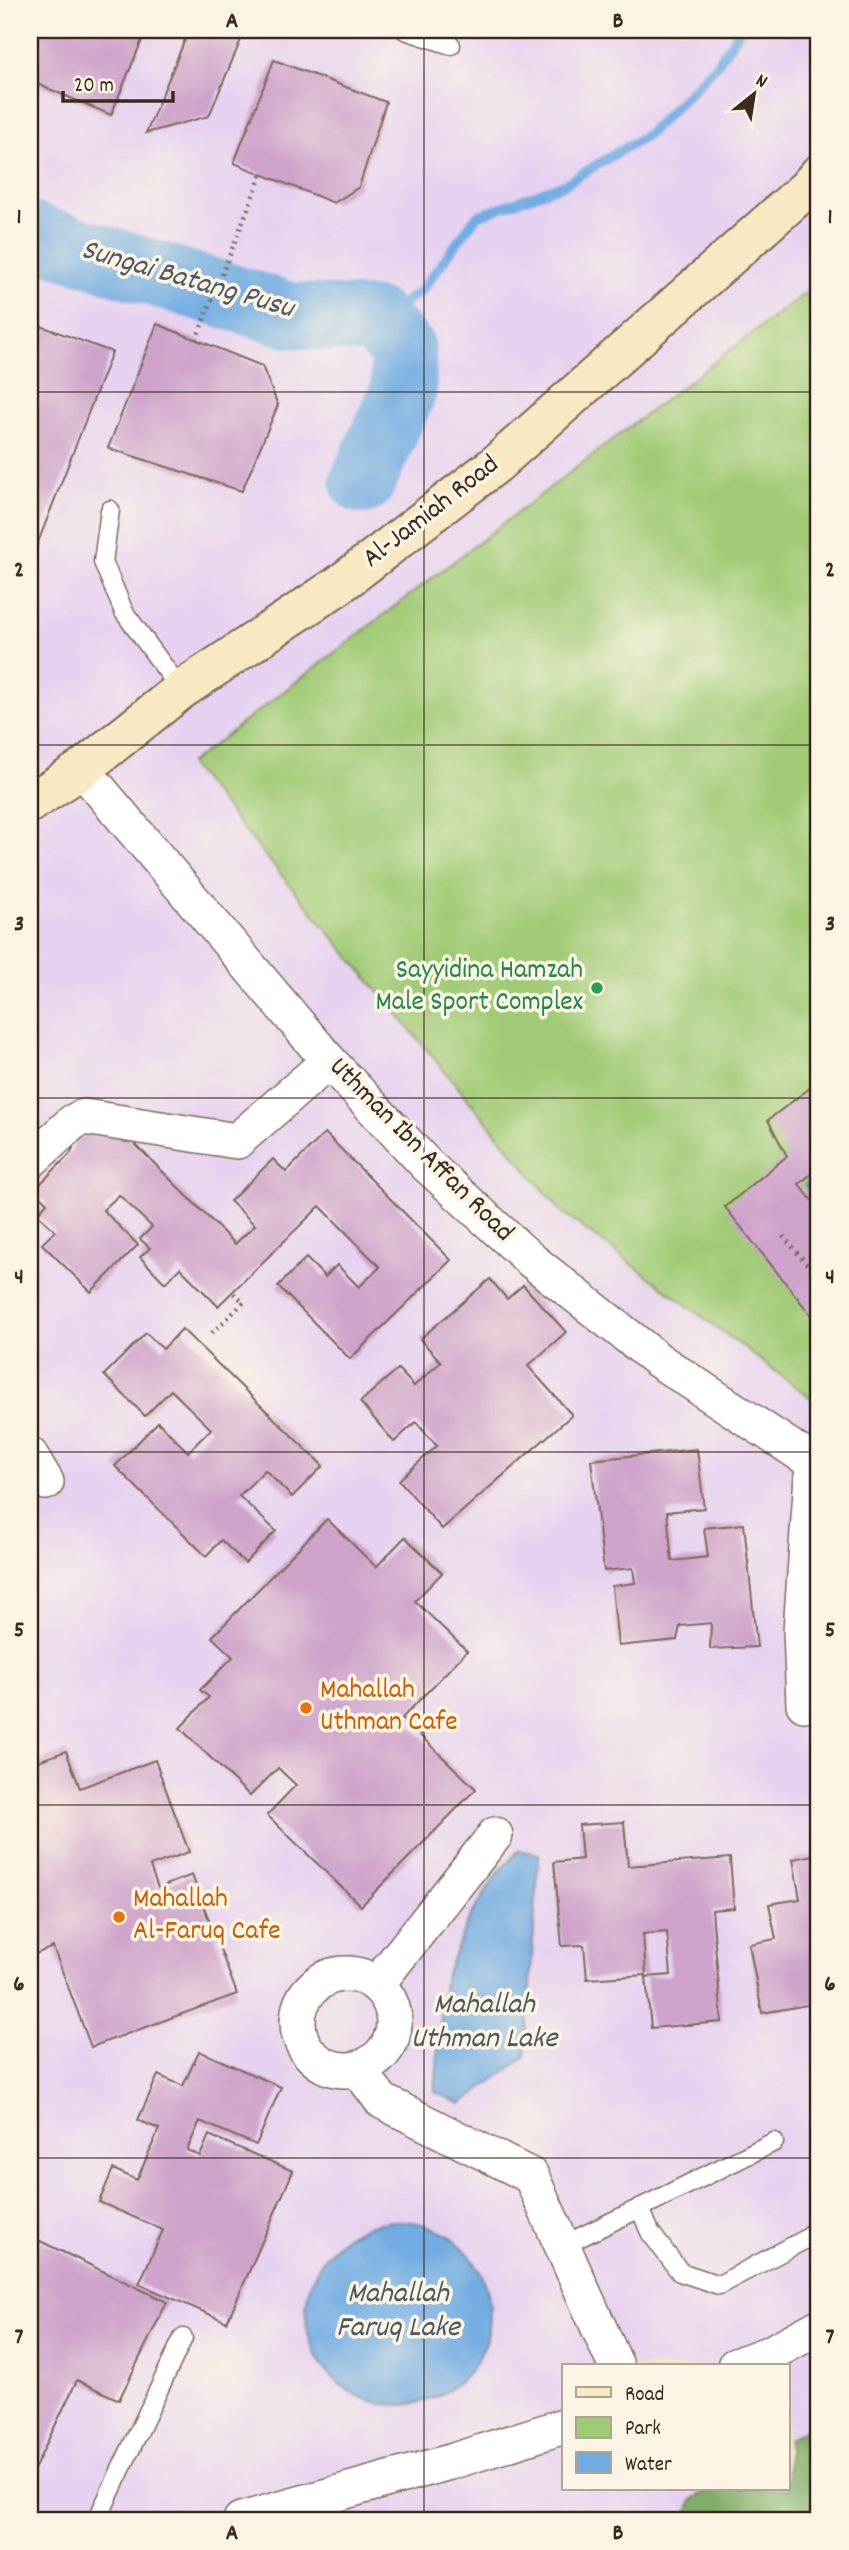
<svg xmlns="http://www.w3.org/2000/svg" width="849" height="2550" font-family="Dekko,sans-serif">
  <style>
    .built { fill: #e6d2f0; fill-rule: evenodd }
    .green { fill: #a0ca76; stroke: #6e7a4a; stroke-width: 2 }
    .forest { fill: #80ae67; stroke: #5e6c42; stroke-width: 2 }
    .water { fill: #72ace2; stroke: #566b80; stroke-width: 2 }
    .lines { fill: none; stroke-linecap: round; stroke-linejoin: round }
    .stream { stroke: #72ace2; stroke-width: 10 }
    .river { stroke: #72ace2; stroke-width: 66 }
    .building { fill: #cea2ca }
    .lane-casing { stroke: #7b6a57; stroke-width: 21 }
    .street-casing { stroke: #7b6a57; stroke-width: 38 }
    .secondary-casing { stroke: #7b6a57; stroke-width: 42 }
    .path { stroke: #7b6a57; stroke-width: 4.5; stroke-dasharray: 2 5; stroke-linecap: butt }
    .lane { stroke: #fff; stroke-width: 18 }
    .street { stroke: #fff; stroke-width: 35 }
    .secondary { stroke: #f8e8c3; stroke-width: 38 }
    .grid { fill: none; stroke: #3b2a1e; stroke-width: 2; stroke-opacity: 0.55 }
    .leisure-dot { fill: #2e9e5b; stroke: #fcf5e5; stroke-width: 2.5 }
    .food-dot { fill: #e8710a; stroke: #fcf5e5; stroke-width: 2.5 }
    .labels { text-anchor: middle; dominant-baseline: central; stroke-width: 7; stroke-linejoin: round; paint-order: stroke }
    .street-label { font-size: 28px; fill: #3b2a1e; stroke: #fcf5e5 }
    .leisure-label { font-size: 28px; fill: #27864d; stroke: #fcf5e5; text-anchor: end }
    .food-label { font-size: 28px; fill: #c56008; stroke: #fcf5e5; text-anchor: start }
    .water-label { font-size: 30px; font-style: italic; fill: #4e5863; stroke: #fcf5e5 }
    .neatline { fill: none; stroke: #3b2a1e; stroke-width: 2.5 }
    .grid-label { font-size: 23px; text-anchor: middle; font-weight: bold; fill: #3b2a1e }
  </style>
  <rect width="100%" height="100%" fill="#fcf5e5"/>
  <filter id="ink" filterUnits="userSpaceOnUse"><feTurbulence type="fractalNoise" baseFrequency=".0143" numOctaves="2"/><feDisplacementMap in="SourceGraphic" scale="14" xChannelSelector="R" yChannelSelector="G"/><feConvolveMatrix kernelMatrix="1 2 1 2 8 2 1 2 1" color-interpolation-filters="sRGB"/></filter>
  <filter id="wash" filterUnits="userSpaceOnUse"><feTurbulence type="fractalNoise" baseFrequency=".00686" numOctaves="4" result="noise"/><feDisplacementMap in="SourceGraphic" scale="28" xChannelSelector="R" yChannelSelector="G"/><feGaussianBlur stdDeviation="1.57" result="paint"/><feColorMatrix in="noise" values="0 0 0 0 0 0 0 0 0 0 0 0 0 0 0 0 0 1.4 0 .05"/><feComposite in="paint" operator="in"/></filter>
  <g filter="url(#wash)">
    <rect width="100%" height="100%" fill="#f2e0c2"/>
    <path class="built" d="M30 30H819V2520H30ZM564 2366H788V2489H564Z"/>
    <polygon class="green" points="819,282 819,1404 562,1212 189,764"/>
    <polygon class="forest" points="819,2420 819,2520 685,2520 693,2499 710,2489 788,2489 788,2440"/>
    <g class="water">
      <polygon points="819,1174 819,1204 805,1185"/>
      <polygon points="519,1850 539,1854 525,2057 461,2104 435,2092 444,1979 469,1919 496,1875"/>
      <circle cx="398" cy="2313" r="92"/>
    </g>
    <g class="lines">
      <polyline class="stream" points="376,321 421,291 477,216 565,184 648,134 715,67 740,30"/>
      <polyline class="river" points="30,235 289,315 376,321 403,350 404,390 363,481"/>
    </g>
    <g id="blocks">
      <g class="building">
        <polygon points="30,30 136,30 145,33 111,115 30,81"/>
        <polygon points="189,30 245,30 209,116 146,133"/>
        <polygon points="274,60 386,102 359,187 334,203 234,163"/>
        <polygon points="30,322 112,352 30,563"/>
        <polygon points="157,324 262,366 278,405 242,491 108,448"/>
        <polygon points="819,1081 819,1168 799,1184 819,1209 819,1325 725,1207 787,1156 768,1120"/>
        <polygon points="82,1120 119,1128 235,1244 255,1225 230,1201 273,1159 286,1172 325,1133 451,1260 350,1359 278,1286 306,1258 325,1277 337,1265 359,1287 380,1267 320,1206 218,1306 180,1268 165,1283 140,1257 150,1248 140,1239 152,1227 119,1195 103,1210 138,1245 91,1292 42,1244 55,1231 37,1214 47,1203 34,1190 71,1153"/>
        <polygon points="490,1279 507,1299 523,1285 566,1332 528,1366 572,1415 442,1529 399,1480 437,1446 416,1422 394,1442 360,1402 398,1369 414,1386 441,1362 420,1339"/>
        <polygon points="182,1329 323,1466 292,1497 265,1470 239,1496 276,1531 245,1563 221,1540 206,1556 115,1466 158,1422 188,1452 211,1429 171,1390 145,1416 104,1375 146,1333 163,1349"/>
        <polygon points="697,1449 704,1508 667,1512 672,1561 708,1557 704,1528 744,1524 757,1647 710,1649 711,1623 680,1626 677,1640 618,1646 612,1586 635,1583 633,1568 604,1571 591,1460"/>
        <polygon points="327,1519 376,1567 405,1537 442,1573 415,1601 467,1651 402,1718 476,1789 361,1906 267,1815 296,1785 278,1768 250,1796 180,1728 209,1697 200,1690 233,1657 212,1637"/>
        <polygon points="66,1751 80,1788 155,1760 189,1852 150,1866 158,1888 192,1875 237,1994 91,2047 53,1947 30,1956 30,1764"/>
        <polygon points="624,1822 628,1866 730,1858 734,1908 712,1910 722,2022 651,2028 646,1977 671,1975 667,1932 643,1934 646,1975 587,1979 584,1945 562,1946 554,1862 582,1859 579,1825"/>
        <polygon points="819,1854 819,2003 762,2013 749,1944 776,1939 769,1904 800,1899 793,1859"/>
        <polygon points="199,2051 281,2087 256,2145 200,2121 187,2150 200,2156 209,2135 293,2171 227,2322 139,2284 163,2230 99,2202 113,2169 137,2180 159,2129 138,2120 158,2075 183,2086"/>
        <polygon points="40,2241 167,2302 119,2400 77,2380 30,2478 30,2261"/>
      </g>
    </g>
  </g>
  <g filter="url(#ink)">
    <use href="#blocks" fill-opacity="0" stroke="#7b6a57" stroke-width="2"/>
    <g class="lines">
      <g class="lane-casing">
        <g id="lane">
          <polyline points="405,30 451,45"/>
          <polyline points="110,510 103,562 124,612 181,690"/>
          <polyline points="774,2142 640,2208 650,2232 680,2272 719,2285 806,2239 819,2226"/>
          <polyline points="562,2246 640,2208"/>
          <polyline points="97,2520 183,2338"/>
        </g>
      </g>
      <g class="street-casing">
        <g id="street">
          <polyline points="82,769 329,1061 427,1165 531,1260 658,1360 819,1466"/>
          <polyline points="30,1161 73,1122 84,1117 237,1141 329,1061"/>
          <polyline points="30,1455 46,1482"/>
          <polyline points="804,1704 801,1631 813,1462"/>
          <circle cx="346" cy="2022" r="48"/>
          <polyline points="377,1984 495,1835"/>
          <polyline points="358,2069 382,2101 531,2176 616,2366"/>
          <polyline points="735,2366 771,2353 819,2327"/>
          <polyline points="241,2520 450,2462 564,2426"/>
        </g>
      </g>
      <g class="secondary-casing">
        <polyline id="secondary" points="30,803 82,769 181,690 339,585 495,465 807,188 819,174"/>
      </g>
      <g class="path">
        <polyline points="196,340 262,173"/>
        <polyline points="783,1236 819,1278"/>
        <polyline points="212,1333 244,1302 232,1292"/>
      </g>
      <use href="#lane" class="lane"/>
      <use href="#street" class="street"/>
      <use href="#secondary" class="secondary"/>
    </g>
  </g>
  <path class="grid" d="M424 30V2520M30 392H819M30 745H819M30 1098H819M30 1452H819M30 1805H819M30 2158H819"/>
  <circle class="leisure-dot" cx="597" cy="988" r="7"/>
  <g class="food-dot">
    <circle cx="306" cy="1708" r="7"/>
    <circle cx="119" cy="1917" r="7"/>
  </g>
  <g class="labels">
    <g class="street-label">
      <text transform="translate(432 513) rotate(-38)">Al-Jamiah Road</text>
      <text transform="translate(420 1151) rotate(45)">Uthman Ibn Affan Road</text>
    </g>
    <g class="leisure-label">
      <text x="583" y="972">Sayyidina Hamzah<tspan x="583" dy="32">Male Sport Complex</tspan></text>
    </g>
    <g class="food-label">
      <text x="320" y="1692">Mahallah<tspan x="320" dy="32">Uthman Cafe</tspan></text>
      <text x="133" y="1901">Mahallah<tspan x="133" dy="32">Al-Faruq Cafe</tspan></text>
    </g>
    <g class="water-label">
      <text transform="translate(187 281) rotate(16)">Sungai Batang Pusu</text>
      <text x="484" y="2006">Mahallah<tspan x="484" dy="34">Uthman Lake</tspan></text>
      <text x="398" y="2295">Mahallah<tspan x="398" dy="34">Faruq Lake</tspan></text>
    </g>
  </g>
  <rect width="849" height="2550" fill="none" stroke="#fcf5e5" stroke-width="77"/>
  <rect x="562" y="2364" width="228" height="126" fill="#fcf5e5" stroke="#afa495" stroke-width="2"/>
  <rect x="576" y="2387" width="35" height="10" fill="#f8e8c3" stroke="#afa495" stroke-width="2"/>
  <text x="625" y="2400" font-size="21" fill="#3b2a1e">Road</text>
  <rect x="576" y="2417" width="35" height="21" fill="#a0ca76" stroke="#afa495" stroke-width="2"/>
  <text x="625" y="2434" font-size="21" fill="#3b2a1e">Park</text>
  <rect x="576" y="2452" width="35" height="21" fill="#72ace2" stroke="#afa495" stroke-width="2"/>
  <text x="625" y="2470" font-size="21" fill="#3b2a1e">Water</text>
  <g transform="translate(754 94) rotate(30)" stroke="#fcf5e5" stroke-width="5" paint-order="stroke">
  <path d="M0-5L12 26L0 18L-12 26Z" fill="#3b2a1e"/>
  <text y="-10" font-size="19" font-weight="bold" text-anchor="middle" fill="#3b2a1e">N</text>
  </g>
  <path d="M63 91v10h110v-10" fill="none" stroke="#3b2a1e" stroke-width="3.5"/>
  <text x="74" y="91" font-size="21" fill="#3b2a1e" stroke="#fcf5e5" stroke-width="5" paint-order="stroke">20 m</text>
  <rect x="38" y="38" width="772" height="2474" class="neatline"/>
  <g class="grid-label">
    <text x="232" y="27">A</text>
    <text x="618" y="27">B</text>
    <text x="19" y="223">1</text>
    <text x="830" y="223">1</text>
    <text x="19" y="576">2</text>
    <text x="830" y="576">2</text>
    <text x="19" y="930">3</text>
    <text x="830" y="930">3</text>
    <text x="19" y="1283">4</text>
    <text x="830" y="1283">4</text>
    <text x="19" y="1636">5</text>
    <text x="830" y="1636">5</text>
    <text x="19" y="1990">6</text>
    <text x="830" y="1990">6</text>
    <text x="19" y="2343">7</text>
    <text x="830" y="2343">7</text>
    <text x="232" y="2539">A</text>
    <text x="618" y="2539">B</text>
  </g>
</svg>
